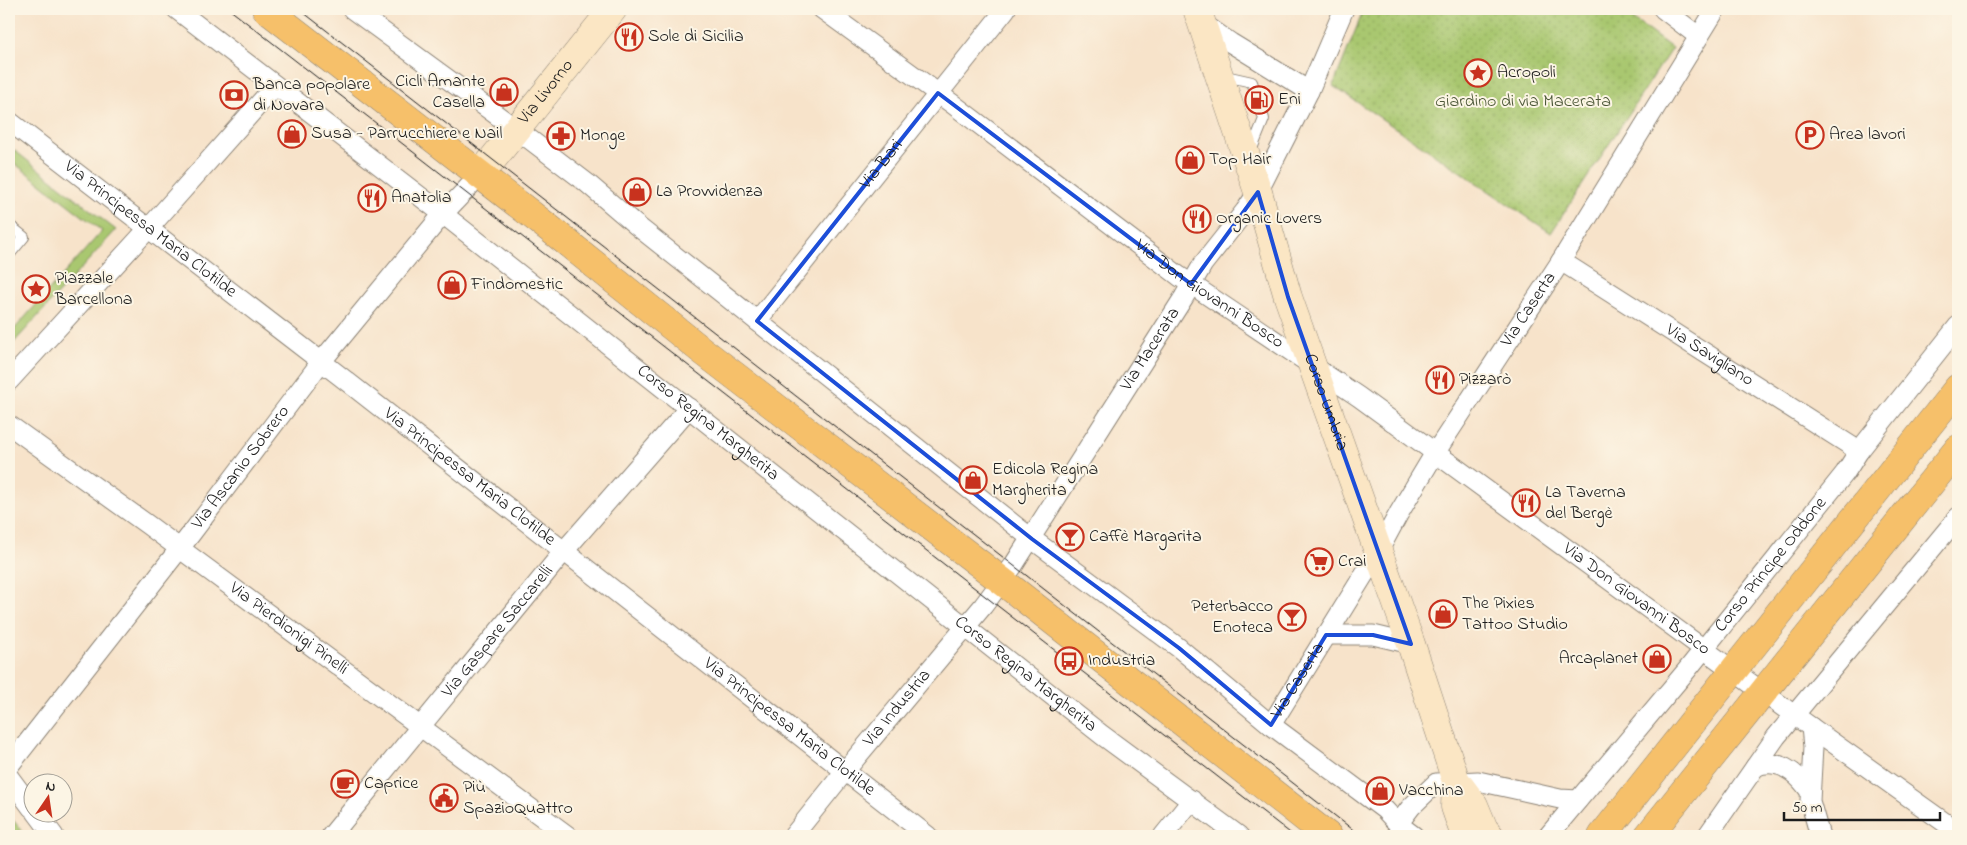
<svg xmlns="http://www.w3.org/2000/svg" width="1967" height="845" font-family="'Indie Flower',sans-serif">
  <style>
    .grass { fill: #a9c76f; stroke: #627246 }
    .park { fill: url(#park-dots); stroke: #627246 }
    .lines { fill: none; stroke-linecap: round; stroke-linejoin: round }
    .lane-casing { stroke: #8a8073; stroke-width: 12 }
    .street-casing { stroke: #8a8073; stroke-width: 21 }
    .secondary-casing { stroke: #8a8073; stroke-width: 29 }
    .primary-casing { stroke: #8a8073; stroke-width: 29 }
    .lane { stroke: #fff; stroke-width: 10 }
    .street { stroke: #fff; stroke-width: 19 }
    .secondary { stroke: #fbe6c4; stroke-width: 28 }
    .primary { stroke: #f6c06b; stroke-width: 28 }
    .tram { stroke: #1c1c1c; stroke-width: 1 }
    .marked { fill: none; stroke: #1d4ed8; stroke-width: 4; stroke-linejoin: round }
    .labels { text-anchor: middle; dominant-baseline: central; stroke-width: 4; stroke-linejoin: round; paint-order: stroke }
    .poi-label { font-size: 18px; fill: #1c1c1c; stroke: #fcf5e5; text-anchor: start }
    .street-label { font-size: 18px; fill: #1c1c1c; stroke: #fcf5e5 }
    .park-label { font-size: 18px; fill: #4d5839; stroke: #fcf5e5 }
  </style>
  <defs>
    <pattern id="park-dots" width="8" height="8" patternUnits="userSpaceOnUse" patternTransform="scale(1.25)"><rect width="8" height="8" fill="#a9c76f"/><path d="M2 2h.1M6 6h.1" fill="none" stroke="#91aa60" stroke-width="1.8" stroke-linecap="round"/></pattern>
  </defs>
  <rect width="100%" height="100%" fill="#fcf5e5"/>
  <filter id="ink" filterUnits="userSpaceOnUse"><feTurbulence type="fractalNoise" baseFrequency=".02" numOctaves="2"/><feDisplacementMap in="SourceGraphic" scale="10" xChannelSelector="R" yChannelSelector="G"/><feConvolveMatrix kernelMatrix="1 2 1 2 8 2 1 2 1" color-interpolation-filters="sRGB"/></filter>
  <filter id="wash" filterUnits="userSpaceOnUse"><feTurbulence type="fractalNoise" baseFrequency=".0096" numOctaves="4" result="noise"/><feDisplacementMap in="SourceGraphic" scale="20" xChannelSelector="R" yChannelSelector="G"/><feGaussianBlur stdDeviation="1.12" result="paint"/><feColorMatrix in="noise" values="0 0 0 0 0 0 0 0 0 0 0 0 0 0 0 0 0 1.4 0 .05"/><feComposite in="paint" operator="in"/></filter>
  <g filter="url(#wash)">
    <rect width="100%" height="100%" fill="#f7e3ca"/>
    <g class="grass">
      <polygon points="9,146 116,230 9,348 9,335 102,231 9,159"/>
      <polygon points="13,820 26,836 9,836 9,823"/>
    </g>
    <polygon class="park" points="1364,9 1619,9 1672,48 1551,233 1333,86"/>
  </g>
  <g filter="url(#ink)">
    <g class="lines">
      <g class="lane-casing">
        <g id="lane">
          <polyline points="1221,75 1252,82 1264,119 1251,151"/>
          <polyline points="9,225 24,237 9,255"/>
        </g>
      </g>
      <g class="street-casing">
        <g id="street">
          <path id="s1" d="M176 9 443 214 1102 735 1239 836"/>
          <polyline points="352,9 524,135 587,183 636,225 1032,539 1179,648 1271,725 1385,810 1398,824 1414,836"/>
          <path id="s2" d="M822 9 954 105 1179 276 1359 397 1794 715 1958 832"/>
          <polyline points="1663,9 1698,36"/>
          <polyline points="1201,22 1231,43 1309,91"/>
          <path id="s3" d="M9 121 340 376 928 836"/>
          <path id="s4" d="M1561 261 1859 451"/>
          <path id="s5" d="M757 321 1006 9"/>
          <polyline points="9,381 148,229 275,86"/>
          <path id="s6" d="M9 425 148 525 568 836"/>
          <polyline points="1326,635 1373,635 1411,644"/>
          <path id="s7" d="M1271 725 1378 552 1399 513 1435 453 1561 261 1716 9"/>
          <polyline points="1811,727 1813,747 1810,801 1820,836"/>
          <path id="s8" d="M9 766 191 534 321 362 443 214 480 175"/>
          <path d="M1755 767C1777 757 1796 772 1809 790"/>
          <polyline points="9,777 32,808"/>
          <polyline points="36,812 54,836"/>
          <polyline points="1398,824 1411,807 1436,783 1478,781 1560,799 1578,800"/>
          <path id="s9" d="M331 836 564 551 689 408"/>
          <path id="s10" d="M793 836 845 771 983 606 1013 566 1184 297 1203 264 1245 211 1258 192 1309 91 1344 9"/>
          <polyline points="1163,836 1192,800"/>
          <path id="s11" d="M1548 836 1687 670 1845 473 1859 451 1958 326"/>
          <polyline points="1707,836 1776,737 1958,517"/>
        </g>
      </g>
      <g class="secondary-casing">
        <g id="secondary">
          <path id="s12" d="M1197 9 1258 192 1288 297 1411 644 1456 781 1474 805 1484 829 1490 836"/>
          <path id="s13" d="M480 175 613 9"/>
          <polyline points="1456,782 1455,807 1465,836"/>
        </g>
      </g>
      <g class="primary-casing">
        <g id="primary">
          <polyline points="266,9 554,232 700,349 1002,581 1328,836"/>
          <polyline points="1602,836 1958,388"/>
          <polyline points="1648,836 1958,449"/>
        </g>
      </g>
      <use href="#lane" class="lane"/>
      <use href="#street" class="street"/>
      <use href="#secondary" class="secondary"/>
      <use href="#primary" class="primary"/>
      <g class="tram">
        <polyline points="229,9 1294,836"/>
        <polyline points="299,9 1361,836"/>
      </g>
    </g>
  </g>
  <path class="marked" d="M938 93 1191 284 1258 192 1288 297 1411 644 1373 635H1326L1271 725 1179 648 1032 539 757 321Z"/>
  <defs>
    <g id="restaurant-ring" transform="scale(1.4375)"><circle r="9.5" fill="#fcf5e5" stroke="#c8321e" stroke-width="1.5"/><path d="M-5-6h1v4h1v-4h1v4h1v-4h1v5L-1.5 .5V6h-2V.5L-5-1ZM5-6V6H3V1.5H1.5Q1.5-4 5-6Z" fill="#c8321e"/></g>
    <g id="sight-ring" transform="scale(1.4375)"><circle r="9.5" fill="#fcf5e5" stroke="#c8321e" stroke-width="1.5"/><path d="M0-6L1.8-2.2L6-1.7L2.9 1.2L3.7 5.4L0 3.3L-3.7 5.4L-2.9 1.2L-6-1.7L-1.8-2.2Z" fill="#c8321e"/></g>
    <g id="shop-ring" transform="scale(1.4375)"><circle r="9.5" fill="#fcf5e5" stroke="#c8321e" stroke-width="1.5"/><path d="M-5-2.5h2.3a2.7 3.5 0 0 1 5.4 0H5L5.5 6h-11ZM-1.5-2.5h3a1.5 2.3 0 0 0-3 0Z" fill="#c8321e"/></g>
    <g id="bank-ring" transform="scale(1.4375)"><circle r="9.5" fill="#fcf5e5" stroke="#c8321e" stroke-width="1.5"/><path d="M-6-4H6V4H-6ZM0-2.3a2.3 2.3 0 1 0 0 4.6a2.3 2.3 0 1 0 0-4.6Z" fill="#c8321e"/></g>
    <g id="fuel-ring" transform="scale(1.4375)"><circle r="9.5" fill="#fcf5e5" stroke="#c8321e" stroke-width="1.5"/><path d="M-5.5-6h7V0h2V4h1.3V-2.5L3-4.5l.8-.8L6-3V5H2.5V1h-1V6h-7ZM-4.2-4.7v3.2H.2V-4.7Z" fill="#c8321e"/></g>
    <g id="parking-ring" transform="scale(1.4375)"><circle r="9.5" fill="#fcf5e5" stroke="#c8321e" stroke-width="1.5"/><path d="M-3.5-5.5H1a3.5 3.5 0 0 1 0 7H-1V5.5H-3.5ZM-1-3.4V-.6H.8a1.4 1.4 0 0 0 0-2.8Z" fill="#c8321e"/></g>
    <g id="pharmacy-ring" transform="scale(1.4375)"><circle r="9.5" fill="#fcf5e5" stroke="#c8321e" stroke-width="1.5"/><path d="M-2-6h4v4h4v4h-4v4h-4v-4h-4v-4h4Z" fill="#c8321e"/></g>
    <g id="bar-ring" transform="scale(1.4375)"><circle r="9.5" fill="#fcf5e5" stroke="#c8321e" stroke-width="1.5"/><path d="M-6-5H6L.8 .8V4.5H3.5V6h-7V4.5H-.8V.8Z" fill="#c8321e"/></g>
    <g id="supermarket-ring" transform="scale(1.4375)"><circle r="9.5" fill="#fcf5e5" stroke="#c8321e" stroke-width="1.5"/><path d="M-6-5.5h2.5l.6 2H6L4.5 2H-2.5L-4.4-4H-6ZM-1.5 3.2a1.3 1.3 0 1 0 .1 0ZM3 3.2a1.3 1.3 0 1 0 .1 0Z" fill="#c8321e"/></g>
    <g id="bus-ring" transform="scale(1.4375)"><circle r="9.5" fill="#fcf5e5" stroke="#c8321e" stroke-width="1.5"/><path d="M-5-6H5V4H4V6H2V4H-2V6H-4V4H-5ZM-3.5-4V0h7V-4ZM-3.5 1.2v1.5H-2V1.2ZM2 1.2v1.5H3.5V1.2Z" fill="#c8321e"/></g>
    <g id="cafe-ring" transform="scale(1.4375)"><circle r="9.5" fill="#fcf5e5" stroke="#c8321e" stroke-width="1.5"/><path d="M-5.5-4.5H6V0H3Q3 3.5 0 3.5H-2.5Q-5.5 3.5-5.5 0ZM3-3.2v2h1.7v-2ZM-6 4.5H4V6H-6Z" fill="#c8321e"/></g>
    <g id="civic-ring" transform="scale(1.4375)"><circle r="9.5" fill="#fcf5e5" stroke="#c8321e" stroke-width="1.5"/><path d="M-.6-6.5H3V-4.5H.6V-3L4-1V1h2V6H-6V1h2V-1L-.6-3ZM-1.2 2.5V6h2.4V2.5Z" fill="#c8321e"/></g>
  </defs>
  <g fill-rule="evenodd">
    <use href="#restaurant-ring" x="629" y="37"/>
    <use href="#sight-ring" x="1478" y="73"/>
    <use href="#shop-ring" x="504" y="92"/>
    <use href="#bank-ring" x="234" y="95"/>
    <use href="#fuel-ring" x="1259" y="100"/>
    <use href="#shop-ring" x="292" y="134"/>
    <use href="#parking-ring" x="1810" y="135"/>
    <use href="#pharmacy-ring" x="561" y="136"/>
    <use href="#shop-ring" x="1190" y="160"/>
    <use href="#shop-ring" x="637" y="192"/>
    <use href="#restaurant-ring" x="372" y="198"/>
    <use href="#restaurant-ring" x="1197" y="219"/>
    <use href="#shop-ring" x="452" y="285"/>
    <use href="#sight-ring" x="36" y="289"/>
    <use href="#restaurant-ring" x="1440" y="380"/>
    <use href="#shop-ring" x="973" y="480"/>
    <use href="#restaurant-ring" x="1526" y="503"/>
    <use href="#bar-ring" x="1070" y="537"/>
    <use href="#supermarket-ring" x="1319" y="562"/>
    <use href="#shop-ring" x="1443" y="614"/>
    <use href="#bar-ring" x="1292" y="617"/>
    <use href="#shop-ring" x="1657" y="659"/>
    <use href="#bus-ring" x="1069" y="661"/>
    <use href="#cafe-ring" x="345" y="784"/>
    <use href="#shop-ring" x="1380" y="791"/>
    <use href="#civic-ring" x="444" y="798"/>
  </g>
  <g class="labels">
    <g class="poi-label">
      <text x="648" y="37">Sole di Sicilia</text>
      <text x="1497" y="73">Acropoli</text>
      <text x="485" y="82" text-anchor="end">Cicli Amante<tspan x="485" dy="21">Casella</tspan></text>
      <text x="253" y="85">Banca popolare<tspan x="253" dy="21">di Novara</tspan></text>
      <text x="1278" y="100">Eni</text>
      <text x="311" y="134">Susa - Parrucchiere e Nail</text>
      <text x="1829" y="135">Area lavori</text>
      <text x="580" y="136">Monge</text>
      <text x="1209" y="160">Top Hair</text>
      <text x="656" y="192">La Provvidenza</text>
      <text x="391" y="198">Anatolia</text>
      <text x="1216" y="219">Organic Lovers</text>
      <text x="55" y="279">Piazzale<tspan x="55" dy="21">Barcellona</tspan></text>
      <text x="471" y="285">Findomestic</text>
      <text x="1459" y="380">Pizzarò</text>
      <text x="992" y="470">Edicola Regina<tspan x="992" dy="21">Margherita</tspan></text>
      <text x="1545" y="493">La Taverna<tspan x="1545" dy="21">del Bergè</tspan></text>
      <text x="1089" y="537">Caffè Margarita</text>
      <text x="1338" y="562">Crai</text>
      <text x="1462" y="604">The Pixies<tspan x="1462" dy="21">Tattoo Studio</tspan></text>
      <text x="1273" y="607" text-anchor="end">Peterbacco<tspan x="1273" dy="21">Enoteca</tspan></text>
      <text x="1638" y="659" text-anchor="end">Arcaplanet</text>
      <text x="1088" y="661">Industria</text>
      <text x="364" y="784">Caprice</text>
      <text x="463" y="788">Più<tspan x="463" dy="21">SpazioQuattro</tspan></text>
      <text x="1399" y="791">Vacchina</text>
    </g>
    <g class="street-label">
      <text stroke="none"><textPath href="#s13" startOffset="106">Via Livorno</textPath></text>
      <text stroke="none"><textPath href="#s5" startOffset="200">Via Bari</textPath></text>
      <text stroke="none"><textPath href="#s3" startOffset="178">Via Principessa Maria Clotilde</textPath></text>
      <text stroke="none"><textPath href="#s2" startOffset="481">Via Don Giovanni Bosco</textPath></text>
      <text stroke="none"><textPath href="#s7" startOffset="489">Via Caserta</textPath></text>
      <text stroke="none"><textPath href="#s10" startOffset="605">Via Macerata</textPath></text>
      <text stroke="none"><textPath href="#s4" startOffset="176">Via Savigliano</textPath></text>
      <text stroke="none"><textPath href="#s12" startOffset="414">Corso Umbria</textPath></text>
      <text stroke="none"><textPath href="#s1" startOffset="674">Corso Regina Margherita</textPath></text>
      <text stroke="none"><textPath href="#s8" startOffset="378">Via Ascanio Sobrero</textPath></text>
      <text stroke="none"><textPath href="#s3" startOffset="582">Via Principessa Maria Clotilde</textPath></text>
      <text stroke="none"><textPath href="#s11" startOffset="351">Corso Principe Oddone</textPath></text>
      <text stroke="none"><textPath href="#s2" startOffset="1006">Via Don Giovanni Bosco</textPath></text>
      <text stroke="none"><textPath href="#s6" startOffset="346">Via Pierdionigi Pinelli</textPath></text>
      <text stroke="none"><textPath href="#s9" startOffset="264">Via Gaspare Saccarelli</textPath></text>
      <text stroke="none"><textPath href="#s1" startOffset="1079">Corso Regina Margherita</textPath></text>
      <text stroke="none"><textPath href="#s7" startOffset="52">Via Caserta</textPath></text>
      <text stroke="none"><textPath href="#s10" startOffset="165">Via Industria</textPath></text>
      <text stroke="none"><textPath href="#s3" startOffset="988">Via Principessa Maria Clotilde</textPath></text>
    </g>
    <g class="park-label">
      <text x="1523" y="102">Giardino di via Macerata</text>
    </g>
  </g>
  <rect width="1967" height="845" fill="none" stroke="#fcf5e5" stroke-width="30"/>
  <g transform="translate(48 798) rotate(13)"><circle r="24" fill="#fcf5e5" stroke="#a29e95"/>
  <path d="M0-4L9 19L0 12L-9 19Z" fill="#c8321e"/>
  <text y="-8" font-size="14" font-weight="bold" text-anchor="middle" fill="#1c1c1c">N</text>
  </g>
  <path d="M1784 812v8h156v-8" fill="none" stroke="#1c1c1c" stroke-width="2.5"/>
  <text x="1792" y="812" font-size="15" fill="#1c1c1c" stroke="#fcf5e5" stroke-width="4" paint-order="stroke">50 m</text>
</svg>
